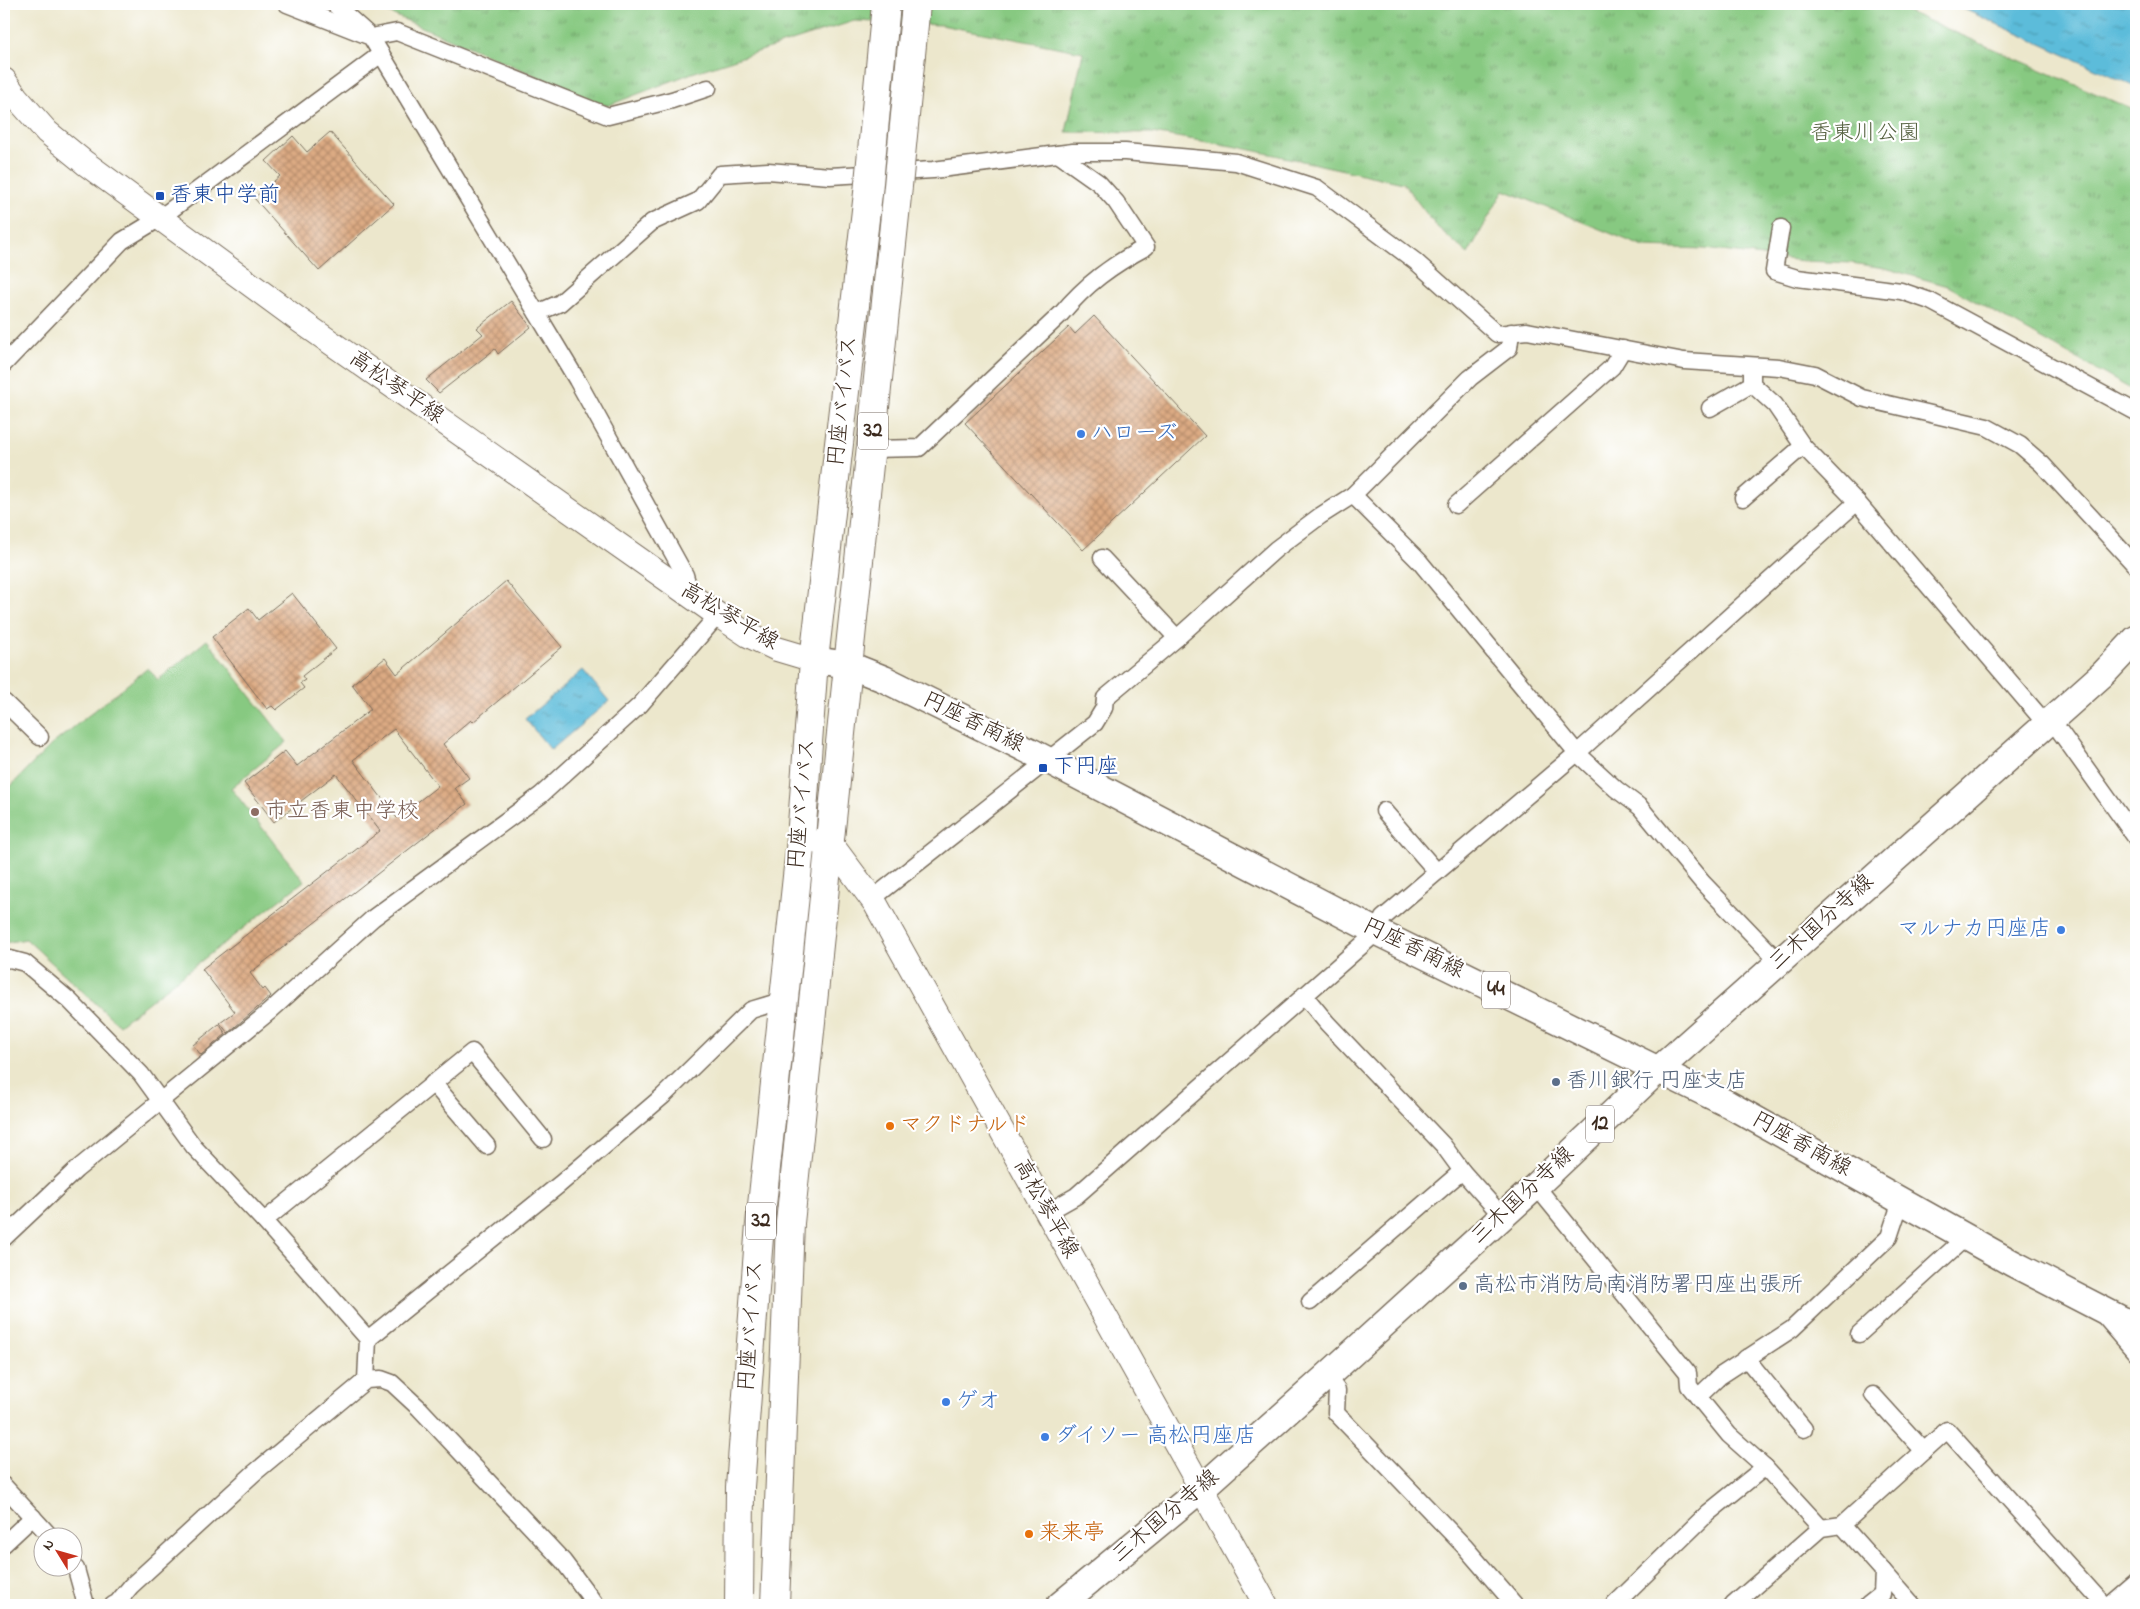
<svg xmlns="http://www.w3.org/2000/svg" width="2140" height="1609" font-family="'Indie Flower','Klee One',sans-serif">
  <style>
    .grass { fill: #87c981; stroke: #617a50 }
    .park { fill: url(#park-tufts); stroke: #617a50 }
    .water { fill: url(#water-ripples); stroke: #4b737c }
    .building { fill: url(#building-cross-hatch); fill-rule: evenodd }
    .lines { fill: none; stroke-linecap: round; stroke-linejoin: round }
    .minor-casing { stroke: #796c5b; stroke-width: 19 }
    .secondary-casing { stroke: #796c5b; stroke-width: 26 }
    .primary-casing { stroke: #796c5b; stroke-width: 29 }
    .trunk-casing { stroke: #796c5b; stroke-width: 30 }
    .minor { stroke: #fff; stroke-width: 16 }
    .secondary { stroke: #fff; stroke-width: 24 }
    .primary { stroke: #fff; stroke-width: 26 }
    .trunk { stroke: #fff; stroke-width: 28 }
    .trunk-bridge-casing { stroke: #796c5b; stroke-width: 30; stroke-linecap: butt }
    .trunk-bridge { stroke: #fff; stroke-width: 28 }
    .transit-dot { fill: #1a4fb4; stroke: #fff; stroke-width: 2 }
    .shop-dot { fill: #3f7fe0; stroke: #fff; stroke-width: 2 }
    .education-dot { fill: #8d6e63; stroke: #fff; stroke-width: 2 }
    .service-dot { fill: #5c6f8a; stroke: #fff; stroke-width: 2 }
    .food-dot { fill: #e8710a; stroke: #fff; stroke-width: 2 }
    .labels { text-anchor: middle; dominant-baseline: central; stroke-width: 4.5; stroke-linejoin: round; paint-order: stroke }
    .shield { fill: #fff; stroke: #766a62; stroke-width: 1 }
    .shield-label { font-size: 21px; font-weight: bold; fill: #3b2a1e }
    .park-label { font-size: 22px; fill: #566241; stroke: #fff }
    .transit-label { font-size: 22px; fill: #164399; stroke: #fff; text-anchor: start }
    .street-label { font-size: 22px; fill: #3b2a1e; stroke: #fff }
    .shop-label { font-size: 22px; fill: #366cbe; stroke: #fff; text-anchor: start }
    .education-label { font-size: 22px; fill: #785e54; stroke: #fff; text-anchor: start }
    .service-label { font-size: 22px; fill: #4e5e75; stroke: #fff; text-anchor: start }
    .food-label { font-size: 22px; fill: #c56008; stroke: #fff; text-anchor: start }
  </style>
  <defs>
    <pattern id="park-tufts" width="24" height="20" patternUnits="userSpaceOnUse" patternTransform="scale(1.25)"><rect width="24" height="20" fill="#87c981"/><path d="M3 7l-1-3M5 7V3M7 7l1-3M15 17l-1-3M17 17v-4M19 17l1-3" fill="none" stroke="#70a369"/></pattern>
    <pattern id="water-ripples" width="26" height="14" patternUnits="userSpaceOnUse" patternTransform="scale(1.25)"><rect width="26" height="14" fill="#5bbcda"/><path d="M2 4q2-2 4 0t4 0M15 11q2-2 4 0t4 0" fill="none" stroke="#4c99b0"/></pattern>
    <pattern id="building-cross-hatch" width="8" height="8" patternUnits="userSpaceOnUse" patternTransform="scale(1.25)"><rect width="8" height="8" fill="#dcaa83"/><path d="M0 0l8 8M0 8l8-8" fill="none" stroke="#b48b6b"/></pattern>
  </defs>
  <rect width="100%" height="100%" fill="#fff"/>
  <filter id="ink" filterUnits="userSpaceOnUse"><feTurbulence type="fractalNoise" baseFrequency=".02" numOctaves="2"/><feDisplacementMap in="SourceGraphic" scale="10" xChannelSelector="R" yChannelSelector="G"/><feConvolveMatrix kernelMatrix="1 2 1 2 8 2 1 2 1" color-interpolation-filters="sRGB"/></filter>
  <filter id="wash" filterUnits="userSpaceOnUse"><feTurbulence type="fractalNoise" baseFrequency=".0096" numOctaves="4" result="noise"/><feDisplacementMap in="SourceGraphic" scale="20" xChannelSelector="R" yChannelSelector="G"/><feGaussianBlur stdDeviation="1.12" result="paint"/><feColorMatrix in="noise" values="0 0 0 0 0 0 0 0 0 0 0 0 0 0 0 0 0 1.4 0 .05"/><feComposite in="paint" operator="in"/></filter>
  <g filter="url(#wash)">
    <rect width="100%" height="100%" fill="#ece7cc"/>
    <polygon class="grass" points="207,640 287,742 231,788 304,881 119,1025 26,939 4,943 4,793 50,746 148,668 158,680"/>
    <polygon class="park" points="368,4 1890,4 2136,111 2136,392 1948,286 1885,268 1851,263 1803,261 1705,249 1644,247 1504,190 1468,254 1436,226 1403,183 1238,147 1152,133 1066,132 1083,52 941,25 854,21 692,73 607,106"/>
    <g class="water">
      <polygon points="1954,4 2136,4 2136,87 1957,6"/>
      <polygon points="583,670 609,701 551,750 525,719"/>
    </g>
    <g id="blocks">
      <g class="building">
        <polygon points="330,132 394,204 319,271 254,198 280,176 266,161 293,136 307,152"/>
        <polygon points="511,301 531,327 498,354 495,349 439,393 426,380 483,334 477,328"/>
        <polygon points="1094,316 1205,436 1083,550 965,423 1069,327 1075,334"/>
        <path d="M506 581 562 647 473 722 471 720 443 744 469 778 455 788 467 804 250 973 263 990 265 988 271 996 228 1033 220 1023 235 1012 202 969 380 831 336 774 274 822 244 783 285 751 297 766 371 709 352 684 385 658 397 674ZM394 729 438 786 397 818 353 760Z"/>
        <polygon points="292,593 336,649 302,676 305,680 300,683 304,688 276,710 272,706 267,709 212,637 249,608 258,620"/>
        <polygon points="219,1024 226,1034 201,1055 193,1045"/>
      </g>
    </g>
  </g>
  <g filter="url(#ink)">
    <use href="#blocks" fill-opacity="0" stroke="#796c5b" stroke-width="1"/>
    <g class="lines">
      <g class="minor-casing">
        <g id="minor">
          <polyline points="287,4 371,37 577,380 685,575 691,596"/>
          <polyline points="334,4 371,37 397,32 608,116 672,100 708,88"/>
          <polyline points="1781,228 1774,271 1797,278 1901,291 1930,301 2136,412"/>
          <polyline points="537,313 560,303 652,222 698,201 720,174 768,171 830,176 933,170 1073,152 1125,152 1236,162 1317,188 1415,261 1497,334 1527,331 1684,361 1779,367 1815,374 1862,398 1987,427 2020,445 2042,464 2136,566"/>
          <polyline points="4,364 122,241 160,218 381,54"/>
          <polyline points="1752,366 1752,384 1775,405 1803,446 1857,502 2046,724"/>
          <polyline points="1710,408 1752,384"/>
          <path d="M871 449 919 448 1061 314C1086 284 1112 265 1146 247L1116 202 1099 183 1058 154"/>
          <polyline points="1353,495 1420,562 1577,753 1616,789 1640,807 1702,882 1779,962"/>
          <polyline points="1743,498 1803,446"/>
          <polyline points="1456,505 1612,367 1623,349"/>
          <polyline points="1102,558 1177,638"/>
          <polyline points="4,702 40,737"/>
          <polyline points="2051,719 2136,838"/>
          <polyline points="1384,811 1437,872"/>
          <polyline points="872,899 1095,723 1104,708 1105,698 1177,638 1276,549 1320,516 1353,495 1470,378 1509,348 1511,332"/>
          <polyline points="4,960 10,959 25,963 70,1001 141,1074 194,1147 264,1221 368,1339 366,1380"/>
          <polyline points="1304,995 1327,1023 1443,1145 1462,1171 1502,1216"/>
          <polyline points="433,1083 487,1146"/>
          <polyline points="1536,1186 1688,1373 1689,1386 1729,1435 1765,1467 1821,1528"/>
          <polyline points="1046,1213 1076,1196 1377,932 1383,918 1577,753 1857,502"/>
          <polyline points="264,1221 472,1052 543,1139"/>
          <polyline points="4,1238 76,1170 269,1012 373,918 541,795 640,705 718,615"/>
          <polyline points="1310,1302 1462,1171"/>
          <polyline points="2105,1317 2136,1353"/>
          <polyline points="1859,1334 1966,1237"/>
          <polyline points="368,1339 560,1184 663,1096 751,1010 784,1000"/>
          <polyline points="1746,1358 1804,1429"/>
          <polyline points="1327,1376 1337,1390 1336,1413 1464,1546 1515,1605"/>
          <polyline points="1873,1395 1924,1451"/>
          <polyline points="1698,1397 1720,1376 1792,1329 1889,1237 1901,1201"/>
          <polyline points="4,1486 50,1536"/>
          <polyline points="1842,1525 1883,1571 1882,1594 1868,1605"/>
          <polyline points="4,1544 33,1517"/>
          <polyline points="72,1565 76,1569 86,1605"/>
          <polyline points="1883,1571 1913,1605"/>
          <polyline points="113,1605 117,1603 131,1586 253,1474 366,1380 381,1379 392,1383 419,1408 563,1561 596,1605"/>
          <polyline points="1614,1605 1708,1513 1765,1467"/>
          <polyline points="1733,1605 1821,1528 1842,1525 1947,1430 2104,1605"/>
          <polyline points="2108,1605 2136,1581"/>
        </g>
      </g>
      <g class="secondary-casing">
        <g id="secondary">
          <polyline points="4,80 16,97 47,132 85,163 299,320 718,615 748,635 777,649 814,660"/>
          <polyline points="818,842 831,844 875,903 1266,1605"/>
        </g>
      </g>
      <g class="primary-casing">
        <g id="primary">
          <polyline points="814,660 849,665 884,679 1034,753 1377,932 1728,1104 2012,1263 2136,1327"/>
          <polyline points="1060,1605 1202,1488 1327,1376 1536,1186 1657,1071 2104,673 2136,639"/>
        </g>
      </g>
      <g class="trunk-casing">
        <g id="trunk">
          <polyline points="739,1605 740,1487 760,1224 801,839 814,660 868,193"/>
          <polyline points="775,1605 790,1223 897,196"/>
        </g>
      </g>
      <use href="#minor" class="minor"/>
      <use href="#secondary" class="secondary"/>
      <use href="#primary" class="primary"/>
      <use href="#trunk" class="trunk"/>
      <g class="trunk-bridge-casing">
        <g id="trunk-bridge">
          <polyline points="868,193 886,4"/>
          <polyline points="897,196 916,4"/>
        </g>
      </g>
      <use href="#trunk-bridge" class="trunk-bridge"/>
    </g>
  </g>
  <g class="transit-dot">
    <rect x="155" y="191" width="10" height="10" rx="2.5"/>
    <rect x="1038" y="763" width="10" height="10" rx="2.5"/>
  </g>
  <g class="shop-dot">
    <circle cx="1081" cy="434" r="5"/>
    <circle cx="2061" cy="930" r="5"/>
    <circle cx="946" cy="1402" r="5"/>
    <circle cx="1045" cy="1437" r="5"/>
  </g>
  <circle class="education-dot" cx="255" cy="812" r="5"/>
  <g class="service-dot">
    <circle cx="1556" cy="1082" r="5"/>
    <circle cx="1463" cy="1286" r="5"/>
  </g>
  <g class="food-dot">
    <circle cx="890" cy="1126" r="5"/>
    <circle cx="1029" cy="1534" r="5"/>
  </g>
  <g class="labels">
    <g class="shield">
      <rect x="858" y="412.5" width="30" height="37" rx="4"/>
      <rect x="1482" y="971.5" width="28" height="37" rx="4"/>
      <rect x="1586" y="1105.5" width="28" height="37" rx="4"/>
      <rect x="746" y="1202.5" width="30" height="37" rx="4"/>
    </g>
    <g class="shield-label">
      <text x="873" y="431">32</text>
      <text x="1496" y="990">44</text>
      <text x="1600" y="1124">12</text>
      <text x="761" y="1221">32</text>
    </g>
    <g class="park-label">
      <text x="1865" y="134">香東川公園</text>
    </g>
    <g class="transit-label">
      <text x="170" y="196">香東中学前</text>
      <text x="1053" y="768">下円座</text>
    </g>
    <g class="street-label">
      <text transform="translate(396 388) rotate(35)">高松琴平線</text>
      <text transform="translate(844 401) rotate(-84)">円座バイパス</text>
      <text transform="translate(729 617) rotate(31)">高松琴平線</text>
      <text transform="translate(973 723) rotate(26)">円座香南線</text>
      <text transform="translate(803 804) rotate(-85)">円座バイパス</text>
      <text transform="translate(1822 923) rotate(-42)">三木国分寺線</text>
      <text transform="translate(1413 949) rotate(26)">円座香南線</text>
      <text transform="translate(1801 1145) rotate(29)">円座香南線</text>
      <text transform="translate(1523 1196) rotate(-43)">三木国分寺線</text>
      <text transform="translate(1045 1209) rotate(61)">高松琴平線</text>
      <text transform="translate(752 1326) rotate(-86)">円座バイパス</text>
      <text transform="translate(1166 1517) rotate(-40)">三木国分寺線</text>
    </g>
    <g class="shop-label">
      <text x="1091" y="434">ハローズ</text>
      <text x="2051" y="930" text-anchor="end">マルナカ円座店</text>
      <text x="956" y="1402">ゲオ</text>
      <text x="1055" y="1437">ダイソー 高松円座店</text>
    </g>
    <g class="education-label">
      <text x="265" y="812">市立香東中学校</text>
    </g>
    <g class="service-label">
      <text x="1566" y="1082">香川銀行 円座支店</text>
      <text x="1473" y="1286">高松市消防局南消防署円座出張所</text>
    </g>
    <g class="food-label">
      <text x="900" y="1126">マクドナルド</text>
      <text x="1039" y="1534">来来亭</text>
    </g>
  </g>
  <rect width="2140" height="1609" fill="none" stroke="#fff" stroke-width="20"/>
  <g transform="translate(58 1552) rotate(307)"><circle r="24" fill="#ffffff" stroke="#b1aaa5"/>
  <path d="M0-4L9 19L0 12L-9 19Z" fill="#c8321e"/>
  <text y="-8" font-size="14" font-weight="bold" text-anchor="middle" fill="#3b2a1e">N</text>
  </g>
</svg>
